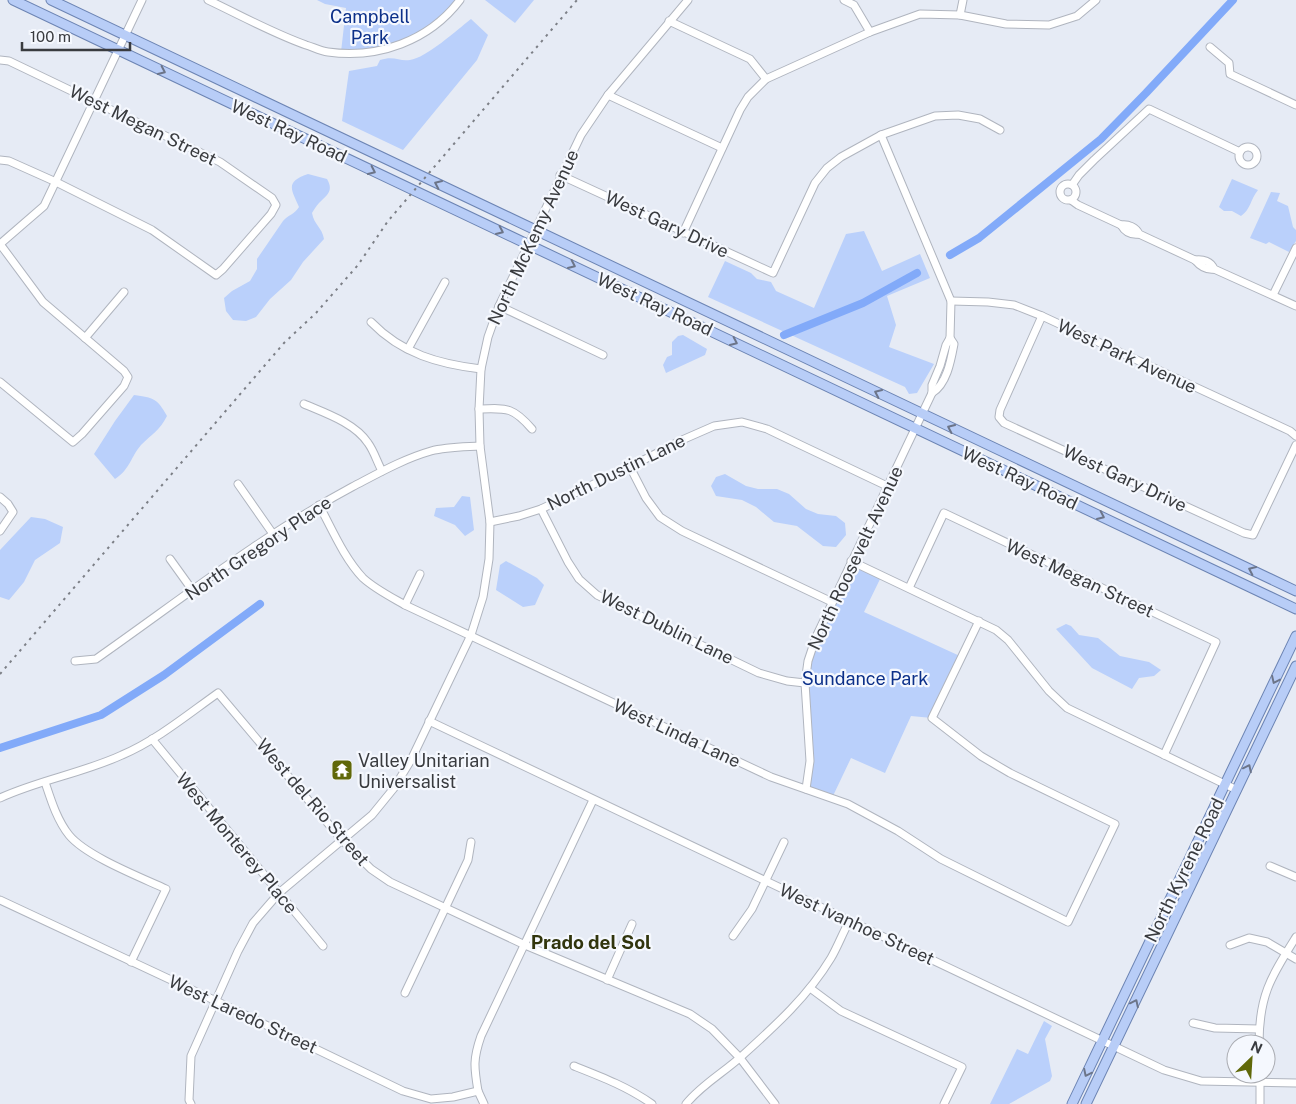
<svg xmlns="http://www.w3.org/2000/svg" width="1296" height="1104" font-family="'Public Sans',sans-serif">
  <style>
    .green { fill: #bad0fb }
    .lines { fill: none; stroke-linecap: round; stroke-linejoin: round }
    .canal { stroke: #82aaf9; stroke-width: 8 }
    .minor-casing { stroke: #b0b5bf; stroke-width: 9 }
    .major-casing { stroke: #6c84b3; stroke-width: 11 }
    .minor { stroke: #fff; stroke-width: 7 }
    .major { stroke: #b8cdf7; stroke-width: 9 }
    .rail { stroke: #7c7f86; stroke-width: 2; stroke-dasharray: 2.5 5; stroke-linecap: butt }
    .oneway { stroke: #6c7589 }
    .labels { text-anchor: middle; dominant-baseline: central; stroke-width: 4.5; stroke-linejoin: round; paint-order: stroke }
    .park-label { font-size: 18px; fill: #0c3089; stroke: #f5f8fe }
    .street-label { font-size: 18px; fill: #393b3f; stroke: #f5f8fe }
    .poi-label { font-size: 18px; fill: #393b3f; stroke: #f5f8fe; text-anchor: start }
    .neighbourhood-label { font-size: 19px; font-weight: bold; fill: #31350d; stroke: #f5f8fe }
  </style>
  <rect width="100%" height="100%" fill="#e6ebf5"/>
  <g class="green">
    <polygon points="317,0 460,0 438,22 385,50 341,52 346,8 325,4"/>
    <polygon points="485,0 534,0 515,23"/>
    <path d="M471 19 488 35 477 60 403 150 342 121 349 71 377 66 380 60C395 55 399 62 410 60 426 58 457 30 471 19Z"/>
    <path d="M308 174 327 179C334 191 327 195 319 203 316 206 314 210 312 213 314 225 322 227 324 239L303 262 291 280 270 299 256 317 246 321 233 320 226 311 224 298 232 291 250 281 257 269V259L283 221C288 215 295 214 299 207 292 190 284 182 308 174Z"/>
    <path d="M1232 179 1258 190C1250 200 1251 209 1241 216L1232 211H1224L1219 207Z"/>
    <polygon points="1271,192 1280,193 1277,201 1288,206 1293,227 1296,230 1296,241 1289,252 1269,242 1266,244 1250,238"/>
    <polygon points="864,231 882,271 920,254 930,278 887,296 896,325 889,347 934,364 917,393 909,394 905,387 708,297 725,261 751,273 757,279 771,282 776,291 814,308 846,234"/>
    <polygon points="683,335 707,349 705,355 666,373 663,365 667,357 672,355 672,342 678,336"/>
    <path d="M134 395C154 398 157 398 167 416 160 430 152 434 141 445 130 458 131 468 115 479L94 454 115 421Z"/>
    <polygon points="725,474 746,486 758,489 777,489 789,494 806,509 818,514 836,516 845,523 846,535 836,547 823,546 797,526 774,522 756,507 742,500 716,496 711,486 716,477"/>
    <polygon points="462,496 470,497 474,530 465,536 455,525 434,516 436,508 454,507"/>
    <polygon points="31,517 45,519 63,527 60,543 35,560 24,582 9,600 0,597 0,550"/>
    <polygon points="506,561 537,578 544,585 535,605 523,607 496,590 500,565"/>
    <polygon points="851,561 882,575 864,612 962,657 932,718 911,716 885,773 851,758 832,798 806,789 810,761 808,661"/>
    <polygon points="1066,624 1071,626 1079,635 1098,638 1120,656 1149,662 1161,670 1154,676 1139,678 1132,689 1092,668 1056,629"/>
    <polygon points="1044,1021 1052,1026 1045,1039 1052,1076 1050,1081 1009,1104 990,1104 1017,1049 1028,1054"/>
  </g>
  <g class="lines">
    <g class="canal">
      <polyline points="950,255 979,238 1101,139 1146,93 1233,0"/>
      <polyline points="784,335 863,303 917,273"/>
      <polyline points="0,748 101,715 164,675 260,604"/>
    </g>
    <g class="minor-casing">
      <g id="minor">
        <path d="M208 0C240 15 272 33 306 45 313 47 320 51 328 52 378 59 429 41 460 0"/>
        <polyline points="844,0 854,5 870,32"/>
        <polyline points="960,15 963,0"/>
        <polyline points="669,21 750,59 766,79"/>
        <polyline points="1210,47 1229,63 1230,74 1296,105"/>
        <polyline points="0,60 9,61 220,162 272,198 276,205 271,214 223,269 216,275 152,230 56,182 9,161 0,160"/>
        <polyline points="608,95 722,148"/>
        <circle cx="1248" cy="156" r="9"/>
        <polyline points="560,175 773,273 815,183 827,168 841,157 881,135 935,116 958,115 980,119 1000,130"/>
        <circle cx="1068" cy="192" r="8"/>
        <polyline points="1072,185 1079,175 1094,160 1149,109 1240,152"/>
        <path d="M1071 200 1078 205 1121 225C1125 232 1131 235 1139 234"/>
        <path d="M1121 225C1128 224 1136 227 1139 234L1195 260C1200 266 1206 270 1214 269"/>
        <polyline points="683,233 740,110 748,97 766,79 870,32 920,14 960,15 1006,24 1049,25 1077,16 1096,0"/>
        <polyline points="0,244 43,302 124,371 128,377 124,386 82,434 73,442 0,382"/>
        <polyline points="0,244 44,206 142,0"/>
        <path d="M1195 260C1203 259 1211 261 1214 269L1296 306"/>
        <polyline points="1273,295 1296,248"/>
        <polyline points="951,301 988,302 1014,305 1042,316 1290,431 1296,436"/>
        <polyline points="499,306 603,355"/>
        <polyline points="1042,316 1000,410 999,417 1004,423 1244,533 1253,535 1296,445"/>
        <path d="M371 322C402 354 439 364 481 369"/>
        <polyline points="85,338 124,292"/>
        <polyline points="408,349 445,282"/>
        <path d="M932 393C947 384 951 360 954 344L950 338"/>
        <path d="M304 404C325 413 355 423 368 443 374 451 377 462 382 471"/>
        <path d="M479 409C507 408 513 407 532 429"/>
        <polyline points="630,467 646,498 660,517 682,531 832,602"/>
        <polyline points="238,484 273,534"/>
        <polyline points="0,497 8,504 13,512 0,531"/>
        <path d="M319 505C332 529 344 558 363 578 375 589 391 597 405 605L771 777 848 804 898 831 941 859 1068 922 1115 824 1010 773 981 756 932 718 979 621"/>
        <polyline points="541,509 568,562 579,579 597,595 759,673 787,681 805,683"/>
        <polyline points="490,522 519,516 541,509 630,467 682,440 714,426 742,422 767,429 887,486"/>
        <polyline points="170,559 193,591"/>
        <polyline points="851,561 996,630 1008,640 1049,691 1067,708 1237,790"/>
        <polyline points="909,588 944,513 1216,642 1164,755"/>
        <polyline points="405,605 420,574"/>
        <path d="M75 661 96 659C180 600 261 536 352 487 377 474 403 459 431 451 446 447 464 447 480 446"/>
        <polyline points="429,721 1164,1070 1201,1081 1296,1083"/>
        <polyline points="152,739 323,946"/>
        <path d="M45 782C51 800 57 820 69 835 86 856 140 877 166 889L131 962"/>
        <polyline points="806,789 810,761 805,683 808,661 816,637 932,393 932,385 940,366 946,345 950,338 951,301 881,135"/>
        <path d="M0 798C39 780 83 773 122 755 157 740 187 715 218 693L342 840 371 869 390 882 525 945 690 1014 712 1029 740 1058 775 1104"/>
        <polyline points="1270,866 1296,877"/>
        <polyline points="0,900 216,1001 403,1091 431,1099 453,1097 478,1091 484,1104"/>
        <polyline points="733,936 752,909 784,842"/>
        <polyline points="1230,945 1249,938 1267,942 1296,959"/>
        <polyline points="607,980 632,924"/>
        <polyline points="810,988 841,1011 962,1067 944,1104"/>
        <polyline points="405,993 468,860 471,842"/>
        <polyline points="1193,1023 1215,1028 1259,1029"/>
        <path d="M1259 1044C1259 995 1271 977 1296 937"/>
        <path d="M574 1066C602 1077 628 1087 652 1104"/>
        <polyline points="1260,1074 1260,1104"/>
        <path d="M478 1091C474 1067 473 1059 481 1036L593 800"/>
        <polyline points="191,1104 189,1100 191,1056 238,951 253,923 279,893 372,815 394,788 411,760 471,635 483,597 489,559 490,522 480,446 479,409 481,369 488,337 499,306 581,135 608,95 688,0"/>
        <path d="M686 1104C702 1084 725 1072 744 1054 776 1025 808 996 831 958 838 946 843 932 850 920"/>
      </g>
    </g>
    <g class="major-casing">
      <g id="major">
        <polyline points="13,0 1296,609"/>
        <polyline points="51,0 1296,591"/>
        <polyline points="1072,1104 1296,636"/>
        <polyline points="1086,1104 1296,666"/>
      </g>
    </g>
    <use href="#minor" class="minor"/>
    <use href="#major" class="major"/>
    <polyline class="rail" points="0,674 284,343 316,313 358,265 388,221 577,0"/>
  </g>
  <defs><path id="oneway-chevron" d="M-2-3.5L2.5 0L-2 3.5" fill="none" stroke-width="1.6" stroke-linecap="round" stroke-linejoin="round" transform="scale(1.25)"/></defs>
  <g class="oneway">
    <use href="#oneway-chevron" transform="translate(162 71) rotate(25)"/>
    <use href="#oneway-chevron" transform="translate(372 171) rotate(25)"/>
    <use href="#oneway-chevron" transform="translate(438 184) rotate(-155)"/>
    <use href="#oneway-chevron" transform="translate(500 231) rotate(25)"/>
    <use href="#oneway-chevron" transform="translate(572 265) rotate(25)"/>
    <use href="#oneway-chevron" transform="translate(734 342) rotate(25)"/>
    <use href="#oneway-chevron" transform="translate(878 393) rotate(-155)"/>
    <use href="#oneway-chevron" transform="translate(951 428) rotate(-155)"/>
    <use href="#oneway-chevron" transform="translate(1101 516) rotate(25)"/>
    <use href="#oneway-chevron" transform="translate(1252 570) rotate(-155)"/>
    <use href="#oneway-chevron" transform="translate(1275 680) rotate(115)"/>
    <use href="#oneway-chevron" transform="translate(1248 768) rotate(-64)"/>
    <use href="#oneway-chevron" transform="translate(1135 1003) rotate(-64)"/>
    <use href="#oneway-chevron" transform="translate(1087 1073) rotate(116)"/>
  </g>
  <defs>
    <g id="temple-square" transform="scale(1.125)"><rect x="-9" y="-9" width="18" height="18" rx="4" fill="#606809" stroke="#f5f8fe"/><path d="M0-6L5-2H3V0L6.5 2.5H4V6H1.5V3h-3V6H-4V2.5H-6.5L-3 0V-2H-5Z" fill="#fff"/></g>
  </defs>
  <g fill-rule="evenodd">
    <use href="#temple-square" x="342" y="770"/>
  </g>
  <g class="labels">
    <g class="park-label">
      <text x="370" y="16">Campbell<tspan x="370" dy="21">Park</tspan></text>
      <text x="865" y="678">Sundance Park</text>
    </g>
    <g class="street-label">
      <text transform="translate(143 125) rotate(26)">West Megan Street</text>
      <text transform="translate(289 131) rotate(25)">West Ray Road</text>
      <text transform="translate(667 224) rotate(25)">West Gary Drive</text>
      <text transform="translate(533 237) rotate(-65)">North McKemy Avenue</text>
      <text transform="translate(655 304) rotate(25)">West Ray Road</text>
      <text transform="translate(1127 356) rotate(25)">West Park Avenue</text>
      <text transform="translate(616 472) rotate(-26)">North Dustin Lane</text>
      <text transform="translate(1020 478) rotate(25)">West Ray Road</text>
      <text transform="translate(1125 478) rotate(25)">West Gary Drive</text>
      <text transform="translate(258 548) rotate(-34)">North Gregory Place</text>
      <text transform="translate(855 558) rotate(-65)">North Roosevelt Avenue</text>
      <text transform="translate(1080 578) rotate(25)">West Megan Street</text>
      <text transform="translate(667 627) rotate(26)">West Dublin Lane</text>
      <text transform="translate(677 733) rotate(25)">West Linda Lane</text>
      <text transform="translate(313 802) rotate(49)">West del Rio Street</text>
      <text transform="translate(237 843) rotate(50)">West Monterey Place</text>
      <text transform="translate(1184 870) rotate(-64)">North Kyrene Road</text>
      <text transform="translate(857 924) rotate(25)">West Ivanhoe Street</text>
      <text transform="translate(243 1014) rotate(25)">West Laredo Street</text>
    </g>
    <g class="poi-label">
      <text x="358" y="760">Valley Unitarian<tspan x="358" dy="21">Universalist</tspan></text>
    </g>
    <g class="neighbourhood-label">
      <text x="591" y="942">Prado del Sol</text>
    </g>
  </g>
  <g transform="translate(1251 1059) rotate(25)"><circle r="24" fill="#f5f8fe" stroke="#aaacb2"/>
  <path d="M0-4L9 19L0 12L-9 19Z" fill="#606809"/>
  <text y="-8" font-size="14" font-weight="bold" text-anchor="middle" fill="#393b3f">N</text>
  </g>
  <path d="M22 42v8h108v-8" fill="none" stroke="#393b3f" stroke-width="2.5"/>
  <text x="30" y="42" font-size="15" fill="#393b3f" stroke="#f5f8fe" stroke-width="4" paint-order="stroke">100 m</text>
</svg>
